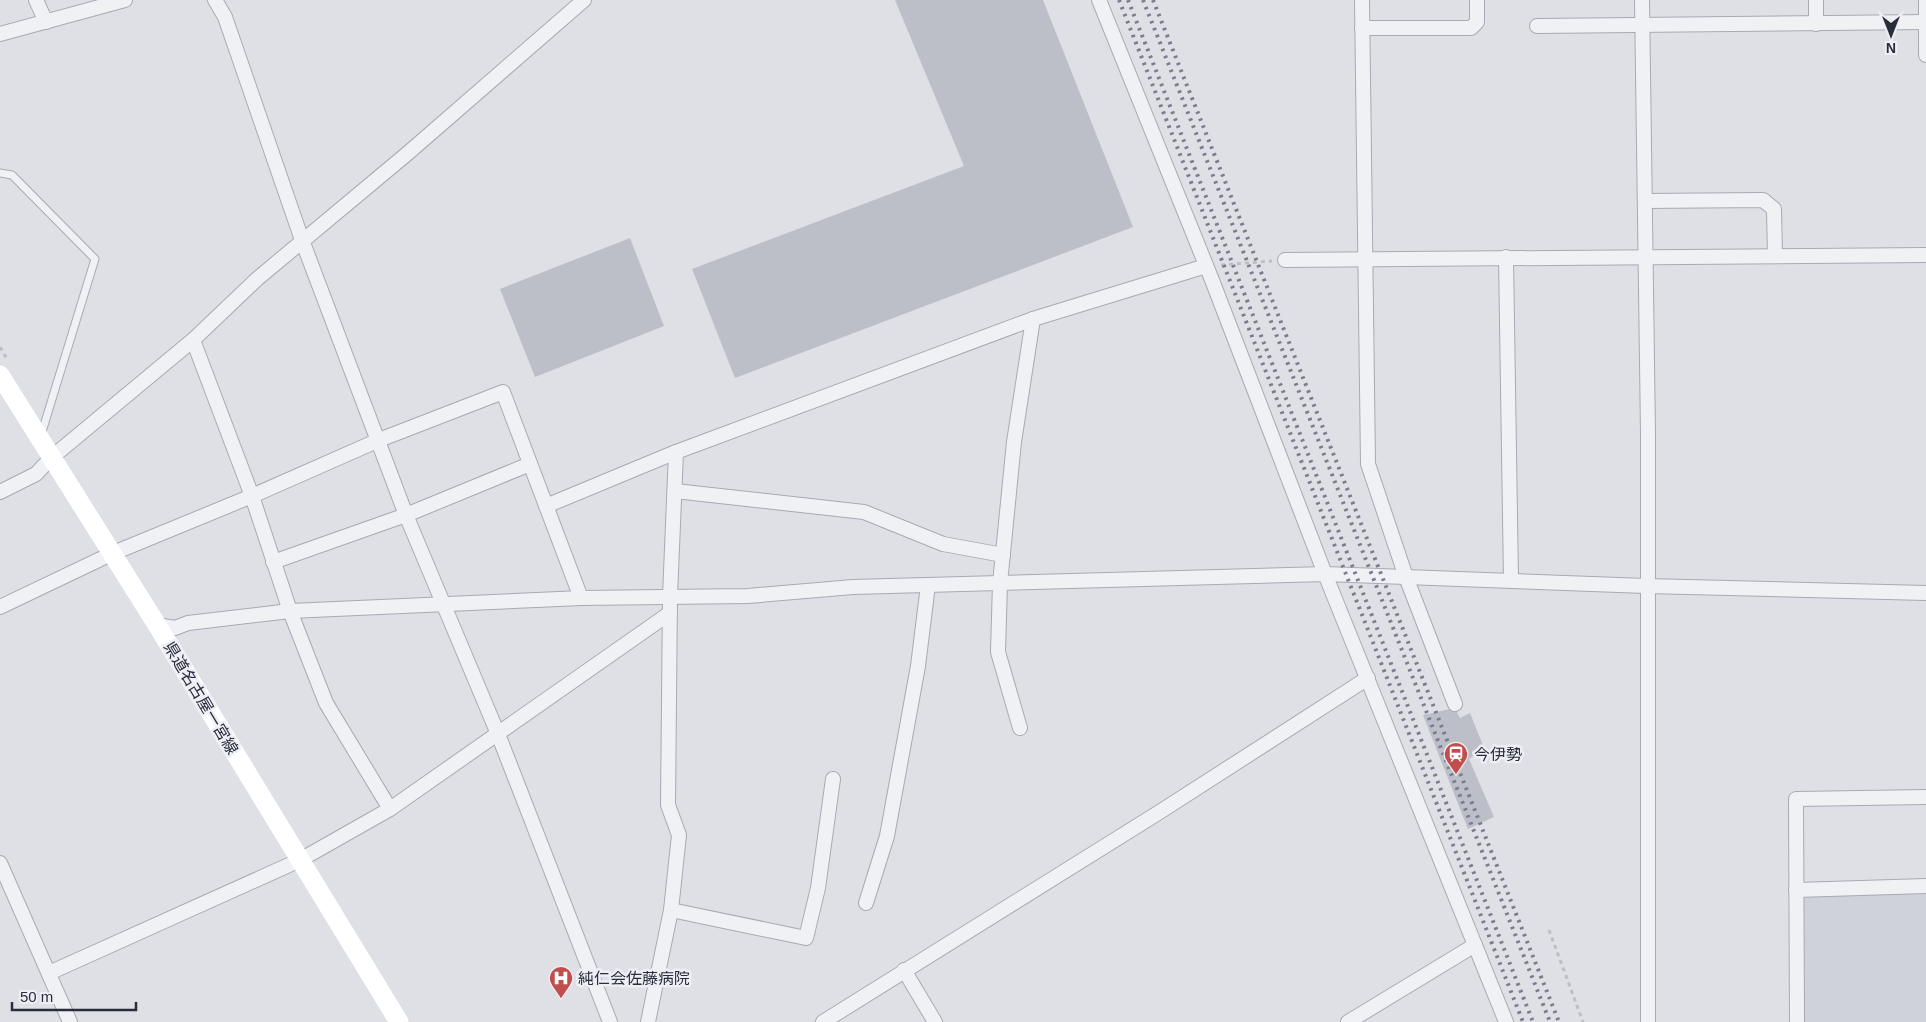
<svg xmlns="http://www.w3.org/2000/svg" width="1926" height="1022" font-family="Arial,'Noto Sans JP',sans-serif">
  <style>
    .built { fill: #d0d2db }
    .building { fill: #bcbec8 }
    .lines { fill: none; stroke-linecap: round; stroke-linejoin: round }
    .service-casing { stroke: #a8aab3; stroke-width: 9 }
    .minor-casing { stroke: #a8aab3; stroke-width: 16 }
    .path { stroke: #bcbec5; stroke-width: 3; stroke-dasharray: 4 4; stroke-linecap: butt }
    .service { stroke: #f0f1f5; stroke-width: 7 }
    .minor { stroke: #f0f1f5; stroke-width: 14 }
    .secondary { stroke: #fff; stroke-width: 19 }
    .rail { stroke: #797d8e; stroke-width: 4; stroke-dasharray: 2.5 5; stroke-linecap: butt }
    .labels { text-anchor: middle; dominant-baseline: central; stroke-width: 5; stroke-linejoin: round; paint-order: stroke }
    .street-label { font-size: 16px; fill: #292c3b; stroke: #edeff4 }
    .poi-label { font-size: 16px; fill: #292c3b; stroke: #edeff4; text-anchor: start }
  </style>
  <rect width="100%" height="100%" fill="#dee0e6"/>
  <polygon class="built" points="1806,893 1926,894 1926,1022 1802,1022 1801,902"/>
  <g class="building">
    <polygon points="895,0 1043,0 1133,227 735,378 692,269 964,166"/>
    <polygon points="630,238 664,326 535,377 500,289"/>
    <polygon points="1455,708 1460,718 1470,713 1484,748 1469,759 1494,817 1468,829 1423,715"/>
  </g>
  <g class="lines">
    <g class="service-casing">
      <polyline id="service" points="0,173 12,175 95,259 41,435"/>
    </g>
    <g class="minor-casing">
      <g id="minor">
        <polyline points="36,0 46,22"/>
        <polyline points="215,0 225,17 302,240 406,515 498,734 610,1022"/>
        <polyline points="1099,0 1212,280 1325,574 1506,1022"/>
        <polyline points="1362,0 1368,464 1406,577 1455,704"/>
        <polyline points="1642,0 1648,434 1648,1022"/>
        <polyline points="1816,0 1816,24"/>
        <polyline points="1926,0 1926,55"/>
        <polyline points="1537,26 1926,22"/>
        <polyline points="1362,28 1471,28 1477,22 1477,0"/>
        <polyline points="0,34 125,0"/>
        <polyline points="1645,201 1763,200 1774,209 1775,256"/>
        <polyline points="1506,257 1511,581"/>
        <polyline points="1285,260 1926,255"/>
        <polyline points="193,340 252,496 290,611 326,703 390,809"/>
        <polyline points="675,491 864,512 943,544 1003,555"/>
        <polyline points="0,492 36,474 51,458 193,340 257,279 408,153 584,0"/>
        <polyline points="546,506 676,452 1033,319 1206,266"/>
        <polyline points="273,562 406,515 530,464"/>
        <polyline points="0,607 111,554 252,496 379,440 503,392 581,598"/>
        <polyline points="157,625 175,628 188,623 290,611 581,598 748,596 853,587 1325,574 1646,586 1926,593"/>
        <polyline points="1020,728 998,652 1000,583 1014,442 1033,319"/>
        <polyline points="0,863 70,1022"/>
        <polyline points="1796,890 1926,886"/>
        <polyline points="866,903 887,836 918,666 928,585"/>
        <polyline points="671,910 806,938 818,888 833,779"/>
        <polyline points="904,970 935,1022"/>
        <polyline points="49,973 300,860 390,809 670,613"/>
        <polyline points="648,1022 671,910 679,835 668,805 670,596 676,452"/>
        <polyline points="823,1022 1158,813 1368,678"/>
        <polyline points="1348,1022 1475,945"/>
        <polyline points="1797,1022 1796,799 1926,797"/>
      </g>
    </g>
    <g class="path">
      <polyline points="1221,265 1272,261"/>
      <polyline points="0,347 7,359"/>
      <polyline points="1549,930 1583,1022"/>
    </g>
    <use href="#service" class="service"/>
    <use href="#minor" class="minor"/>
    <polyline class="secondary" points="0,375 157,625 399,1022"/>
    <g class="rail">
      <polyline points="1119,0 1523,1022"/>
      <polyline points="1128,0 1533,1022"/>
      <polyline points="1143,0 1550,1022"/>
      <polyline points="1153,0 1559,1022"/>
    </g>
  </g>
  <defs>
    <g id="station-pin" transform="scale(1.25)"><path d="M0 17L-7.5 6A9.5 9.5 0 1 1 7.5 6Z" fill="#c14e4d" stroke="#edeff4"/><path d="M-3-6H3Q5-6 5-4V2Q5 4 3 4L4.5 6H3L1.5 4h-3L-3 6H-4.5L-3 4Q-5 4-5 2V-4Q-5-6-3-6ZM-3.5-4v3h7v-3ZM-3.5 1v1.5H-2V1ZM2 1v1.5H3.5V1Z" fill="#fff"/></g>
    <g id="hospital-pin" transform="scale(1.25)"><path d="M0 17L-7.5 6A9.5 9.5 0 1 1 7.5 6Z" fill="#c14e4d" stroke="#edeff4"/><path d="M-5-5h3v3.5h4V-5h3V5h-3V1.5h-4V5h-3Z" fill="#fff"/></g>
  </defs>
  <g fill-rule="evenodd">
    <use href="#station-pin" x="1456" y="754"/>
    <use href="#hospital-pin" x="561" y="978"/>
  </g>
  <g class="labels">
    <g class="street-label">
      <text transform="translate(201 698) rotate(59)">県道名古屋一宮線</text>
    </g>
    <g class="poi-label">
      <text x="1474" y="754">今伊勢</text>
      <text x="578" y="978">純仁会佐藤病院</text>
    </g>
  </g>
  <g transform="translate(1891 35) rotate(180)" stroke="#edeff4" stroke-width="4" paint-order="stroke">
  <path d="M0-4L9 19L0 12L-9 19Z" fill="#292c3b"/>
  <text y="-8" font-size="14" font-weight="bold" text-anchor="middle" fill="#292c3b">N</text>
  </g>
  <path d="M12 1002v8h124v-8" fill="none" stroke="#292c3b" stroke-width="2.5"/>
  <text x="20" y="1002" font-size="15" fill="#292c3b" stroke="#edeff4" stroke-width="4" paint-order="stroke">50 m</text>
</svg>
